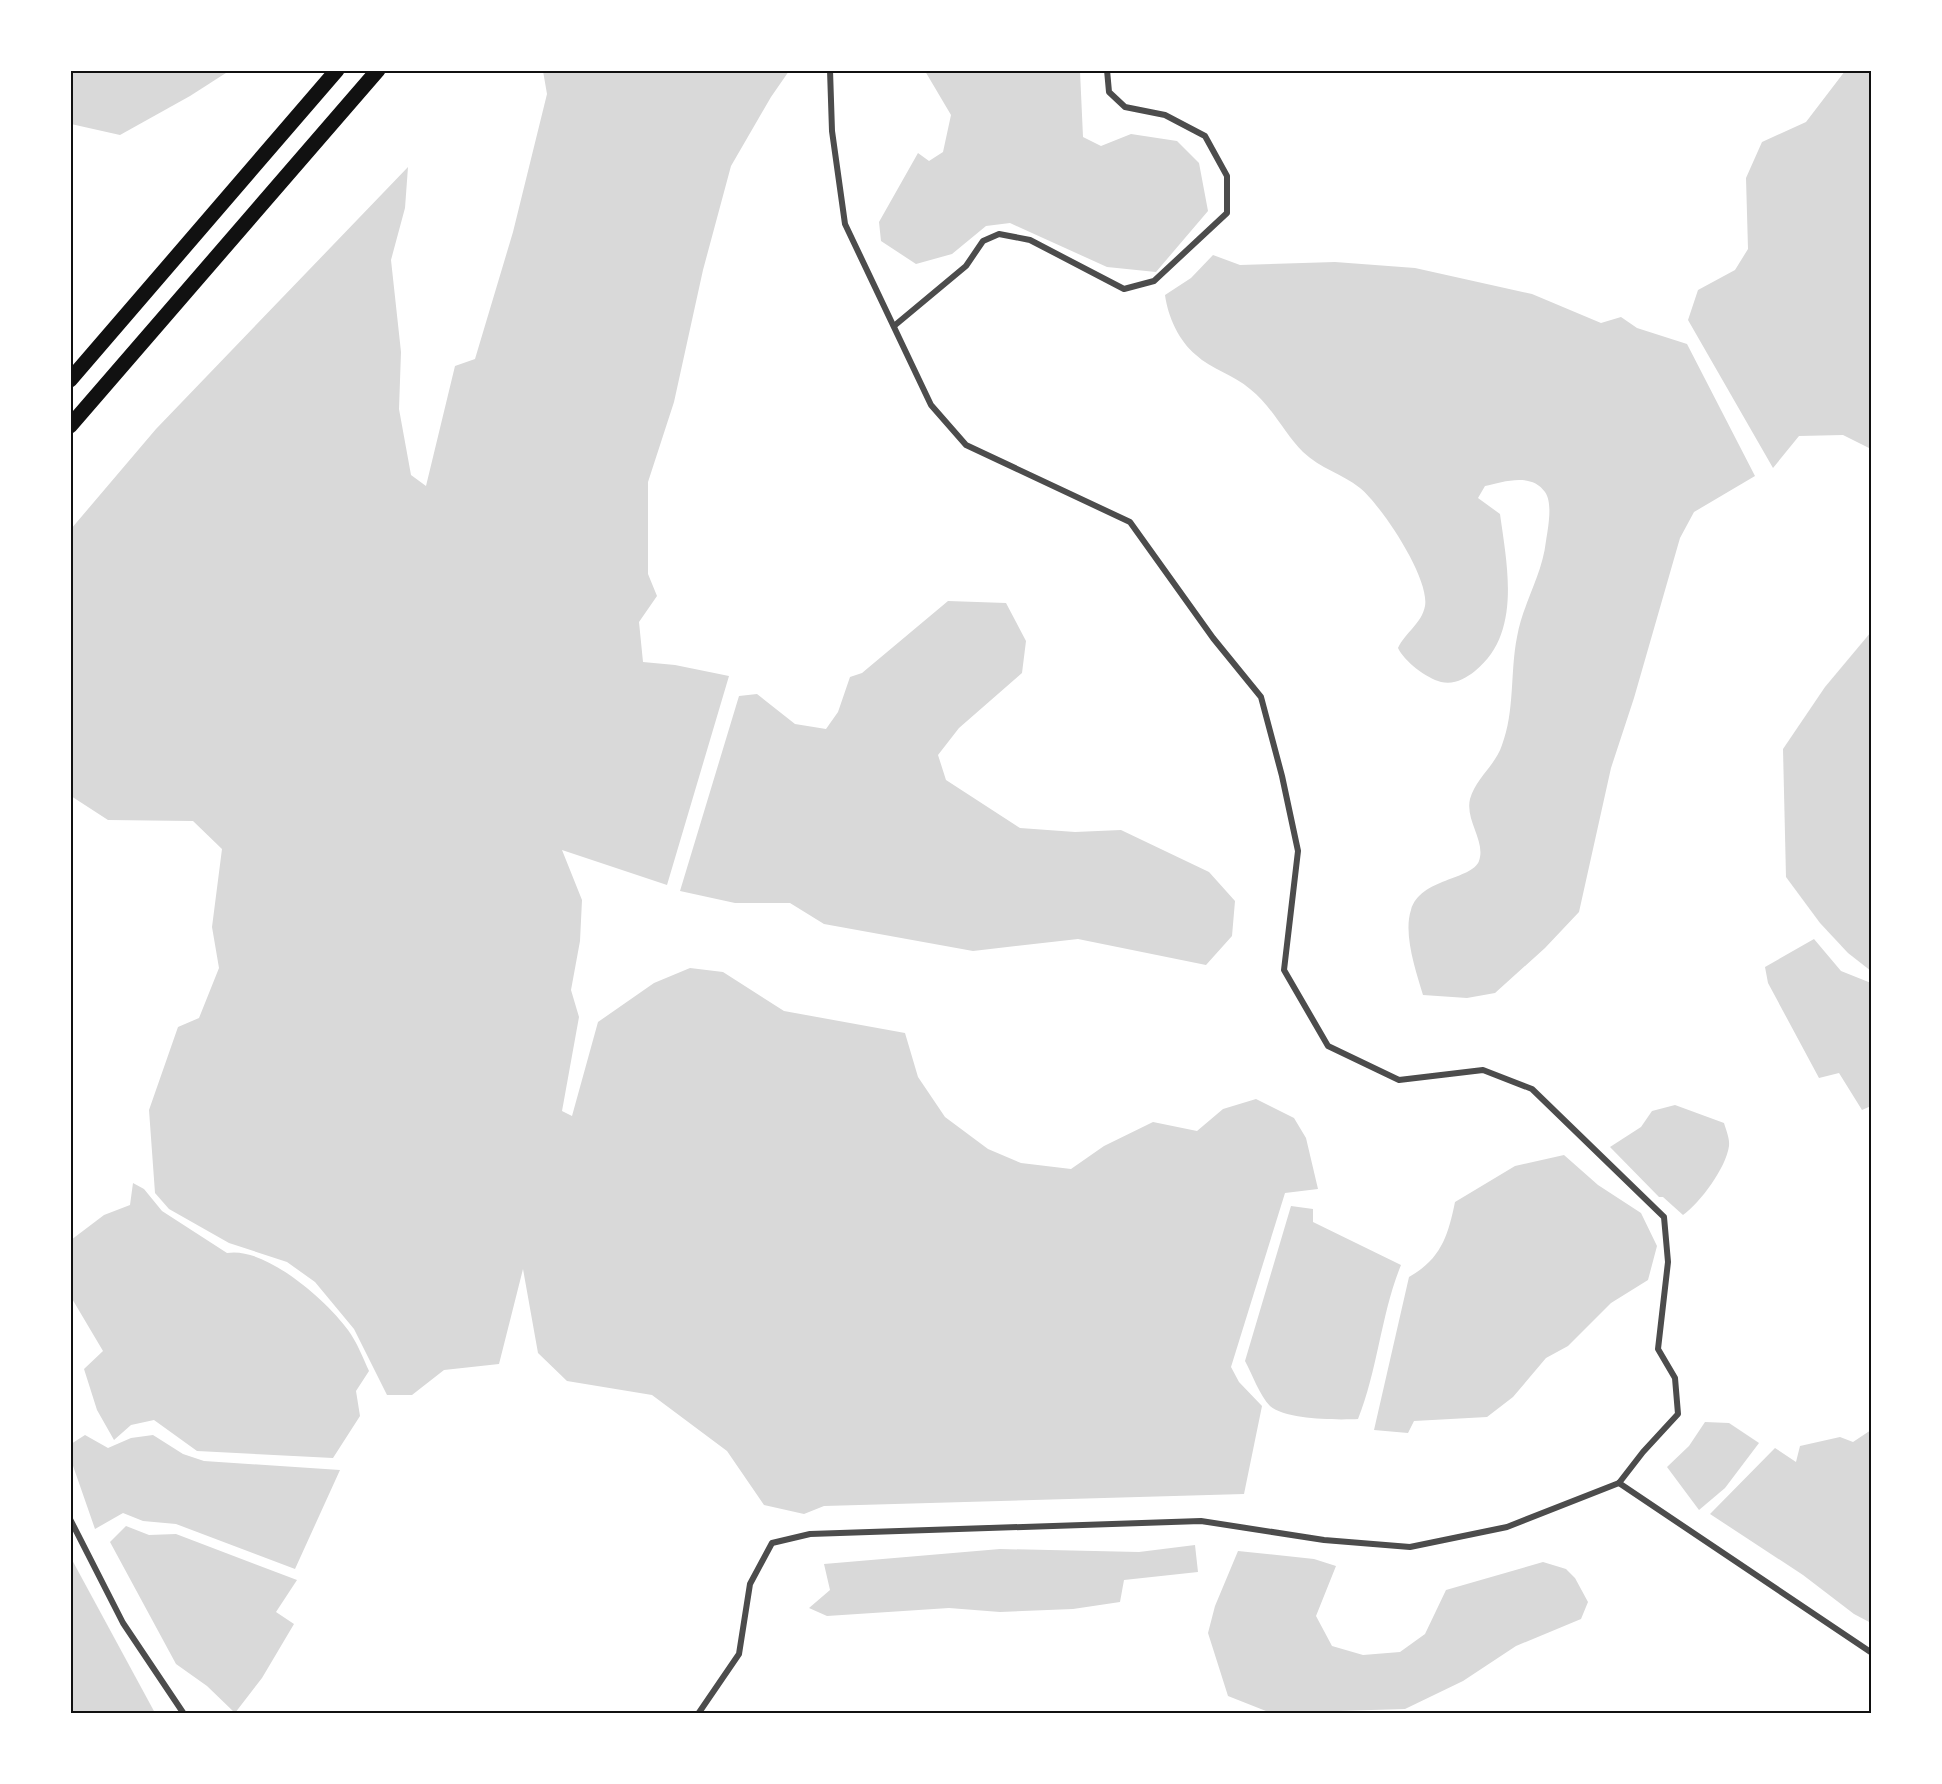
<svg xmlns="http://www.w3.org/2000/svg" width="1942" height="1784" font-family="'Open Sans',sans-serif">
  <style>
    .water { fill: #d9d9d9 }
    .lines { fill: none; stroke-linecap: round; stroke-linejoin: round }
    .minor { stroke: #4c4c4c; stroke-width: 6 }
    .motorway { stroke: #111; stroke-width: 15 }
    .neatline { fill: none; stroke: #111; stroke-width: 2 }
  </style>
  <rect width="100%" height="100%" fill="#fff"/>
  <g class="water">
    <polygon points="71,70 229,70 229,71 190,96 120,135 71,124"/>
    <polygon points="543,71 789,71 771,97 731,166 703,270 674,402 648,482 648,574 657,596 639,622 643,662 675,665 729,676 667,885 562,850 582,900 580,941 571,990 579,1017 562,1111 572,1116 598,1022 654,983 690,968 723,972 784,1011 905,1033 918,1077 945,1117 988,1149 1021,1163 1071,1169 1104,1146 1153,1122 1197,1131 1223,1109 1256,1099 1294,1118 1306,1138 1318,1189 1285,1193 1231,1367 1239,1382 1262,1406 1244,1494 824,1506 804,1514 764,1505 727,1451 652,1395 567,1381 538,1353 523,1269 499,1364 444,1370 412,1395 387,1395 354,1329 315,1282 287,1262 229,1243 169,1209 155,1193 149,1110 178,1027 199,1018 219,968 212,927 222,849 193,821 108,820 71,796 71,529 156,429 408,167 405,208 391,260 401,352 399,409 411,475 426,486 455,366 475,359 513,232 547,94"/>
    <polygon points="925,71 1080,71 1083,137 1101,146 1131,134 1177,141 1199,163 1208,211 1156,272 1107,267 1010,223 986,226 952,254 916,264 881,241 879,222 918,153 929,161 943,152 951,115"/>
    <polygon points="1845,71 1871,71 1871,449 1843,435 1799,436 1773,468 1688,320 1698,290 1735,270 1748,249 1746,178 1762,142 1806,122"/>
    <path d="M1213 255 1240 265 1335 262 1415 268 1532 294 1601 323 1621 317 1637 328 1687 344 1755 476 1694 512 1680 538 1634 698 1611 768 1579 912 1545 948 1495 993 1467 998 1423 995C1416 971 1403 934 1411 910 1420 878 1472 880 1479 861 1486 841 1465 821 1470 799 1476 778 1495 766 1502 745 1515 711 1510 672 1517 637 1523 603 1542 576 1546 541 1548 528 1553 503 1545 492 1531 472 1503 482 1485 486L1478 498 1500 514C1507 565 1522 634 1475 671 1465 679 1454 685 1441 682 1426 678 1404 661 1398 648 1405 633 1422 623 1425 606 1430 578 1381 505 1360 488 1341 473 1321 469 1303 452 1283 432 1272 406 1250 389 1234 375 1211 369 1196 355 1179 341 1168 317 1165 295L1191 278Z"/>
    <polygon points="948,601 1006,603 1026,641 1022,673 959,728 938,755 946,780 1020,828 1075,832 1121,830 1209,872 1235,901 1232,936 1206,965 1078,939 973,951 824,924 790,903 735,903 680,891 739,696 757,694 795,724 826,729 838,712 850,677 862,673"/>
    <polygon points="1871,632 1871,971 1848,953 1820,923 1786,877 1783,749 1825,687"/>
    <polygon points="1814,939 1841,971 1871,983 1871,1106 1862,1110 1839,1073 1819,1078 1768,983 1765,967"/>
    <path d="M1675 1105 1724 1123C1726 1130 1730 1139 1729 1146 1726 1168 1700 1203 1683 1215L1663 1197H1659L1610 1147 1641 1127 1652 1111Z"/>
    <path d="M1564 1155 1598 1185 1641 1213 1657 1246 1648 1280 1611 1303 1568 1346 1546 1358 1513 1397 1487 1417 1414 1421 1408 1433 1374 1430 1409 1277C1441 1259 1448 1236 1455 1202L1515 1166Z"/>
    <path d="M133 1183 144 1189 162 1211 227 1253C265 1246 327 1301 348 1330 357 1342 363 1358 369 1371L356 1391 360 1416 333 1458 197 1451 154 1420 131 1425 114 1440 97 1410 84 1369 103 1351 71 1297V1240L104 1215 130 1205Z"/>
    <path d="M1291 1206 1313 1209V1222L1401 1265C1381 1314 1378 1369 1358 1419 1337 1420 1286 1420 1270 1406 1260 1396 1252 1374 1245 1361Z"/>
    <polygon points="1705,1422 1729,1423 1759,1443 1725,1488 1699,1510 1667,1467 1689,1446"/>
    <polygon points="1871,1430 1871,1623 1854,1614 1803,1575 1710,1514 1775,1448 1796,1462 1800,1446 1840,1437 1853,1442"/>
    <polygon points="85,1435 108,1448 131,1438 153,1435 183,1454 204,1461 340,1470 295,1569 176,1524 143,1521 123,1513 95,1529 71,1460 71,1444"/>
    <polygon points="126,1526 149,1535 176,1534 297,1580 276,1612 294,1624 262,1678 235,1713 207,1686 176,1664 110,1542"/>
    <polygon points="1195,1545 1198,1572 1124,1580 1120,1602 1073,1609 1000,1612 949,1608 827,1616 809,1608 830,1590 824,1564 1000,1549 1139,1552"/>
    <polygon points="1238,1551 1314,1559 1336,1566 1316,1616 1332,1646 1363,1655 1400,1652 1425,1634 1446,1590 1543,1562 1566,1569 1575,1578 1588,1602 1581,1619 1516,1646 1463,1681 1405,1709 1271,1713 1228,1696 1208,1633 1215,1606"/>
    <polygon points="71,1558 155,1713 71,1713"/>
  </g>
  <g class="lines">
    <g class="minor">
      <polyline points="894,326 966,266 983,241 999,234 1030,240 1124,289 1154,281 1227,213 1227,176 1205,136 1165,115 1125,107 1109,92 1107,70"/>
      <polyline points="1619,1483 1872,1653"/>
      <polyline points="70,1519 123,1623 184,1714"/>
      <polyline points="698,1714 739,1654 750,1584 772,1543 810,1534 1201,1521 1324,1540 1410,1547 1507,1527 1619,1483 1643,1452 1678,1414 1675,1378 1658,1349 1668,1262 1664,1217 1532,1089 1483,1070 1399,1080 1328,1046 1284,970 1298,851 1282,776 1261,697 1213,638 1130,522 966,445 931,405 845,224 832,131 830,70"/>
    </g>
    <g class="motorway">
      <polyline points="70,380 337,70"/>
      <polyline points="70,426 378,70"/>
    </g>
  </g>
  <rect width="1942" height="1784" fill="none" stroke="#ffffff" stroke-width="144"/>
  <rect x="72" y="72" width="1798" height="1640" class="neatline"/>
</svg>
